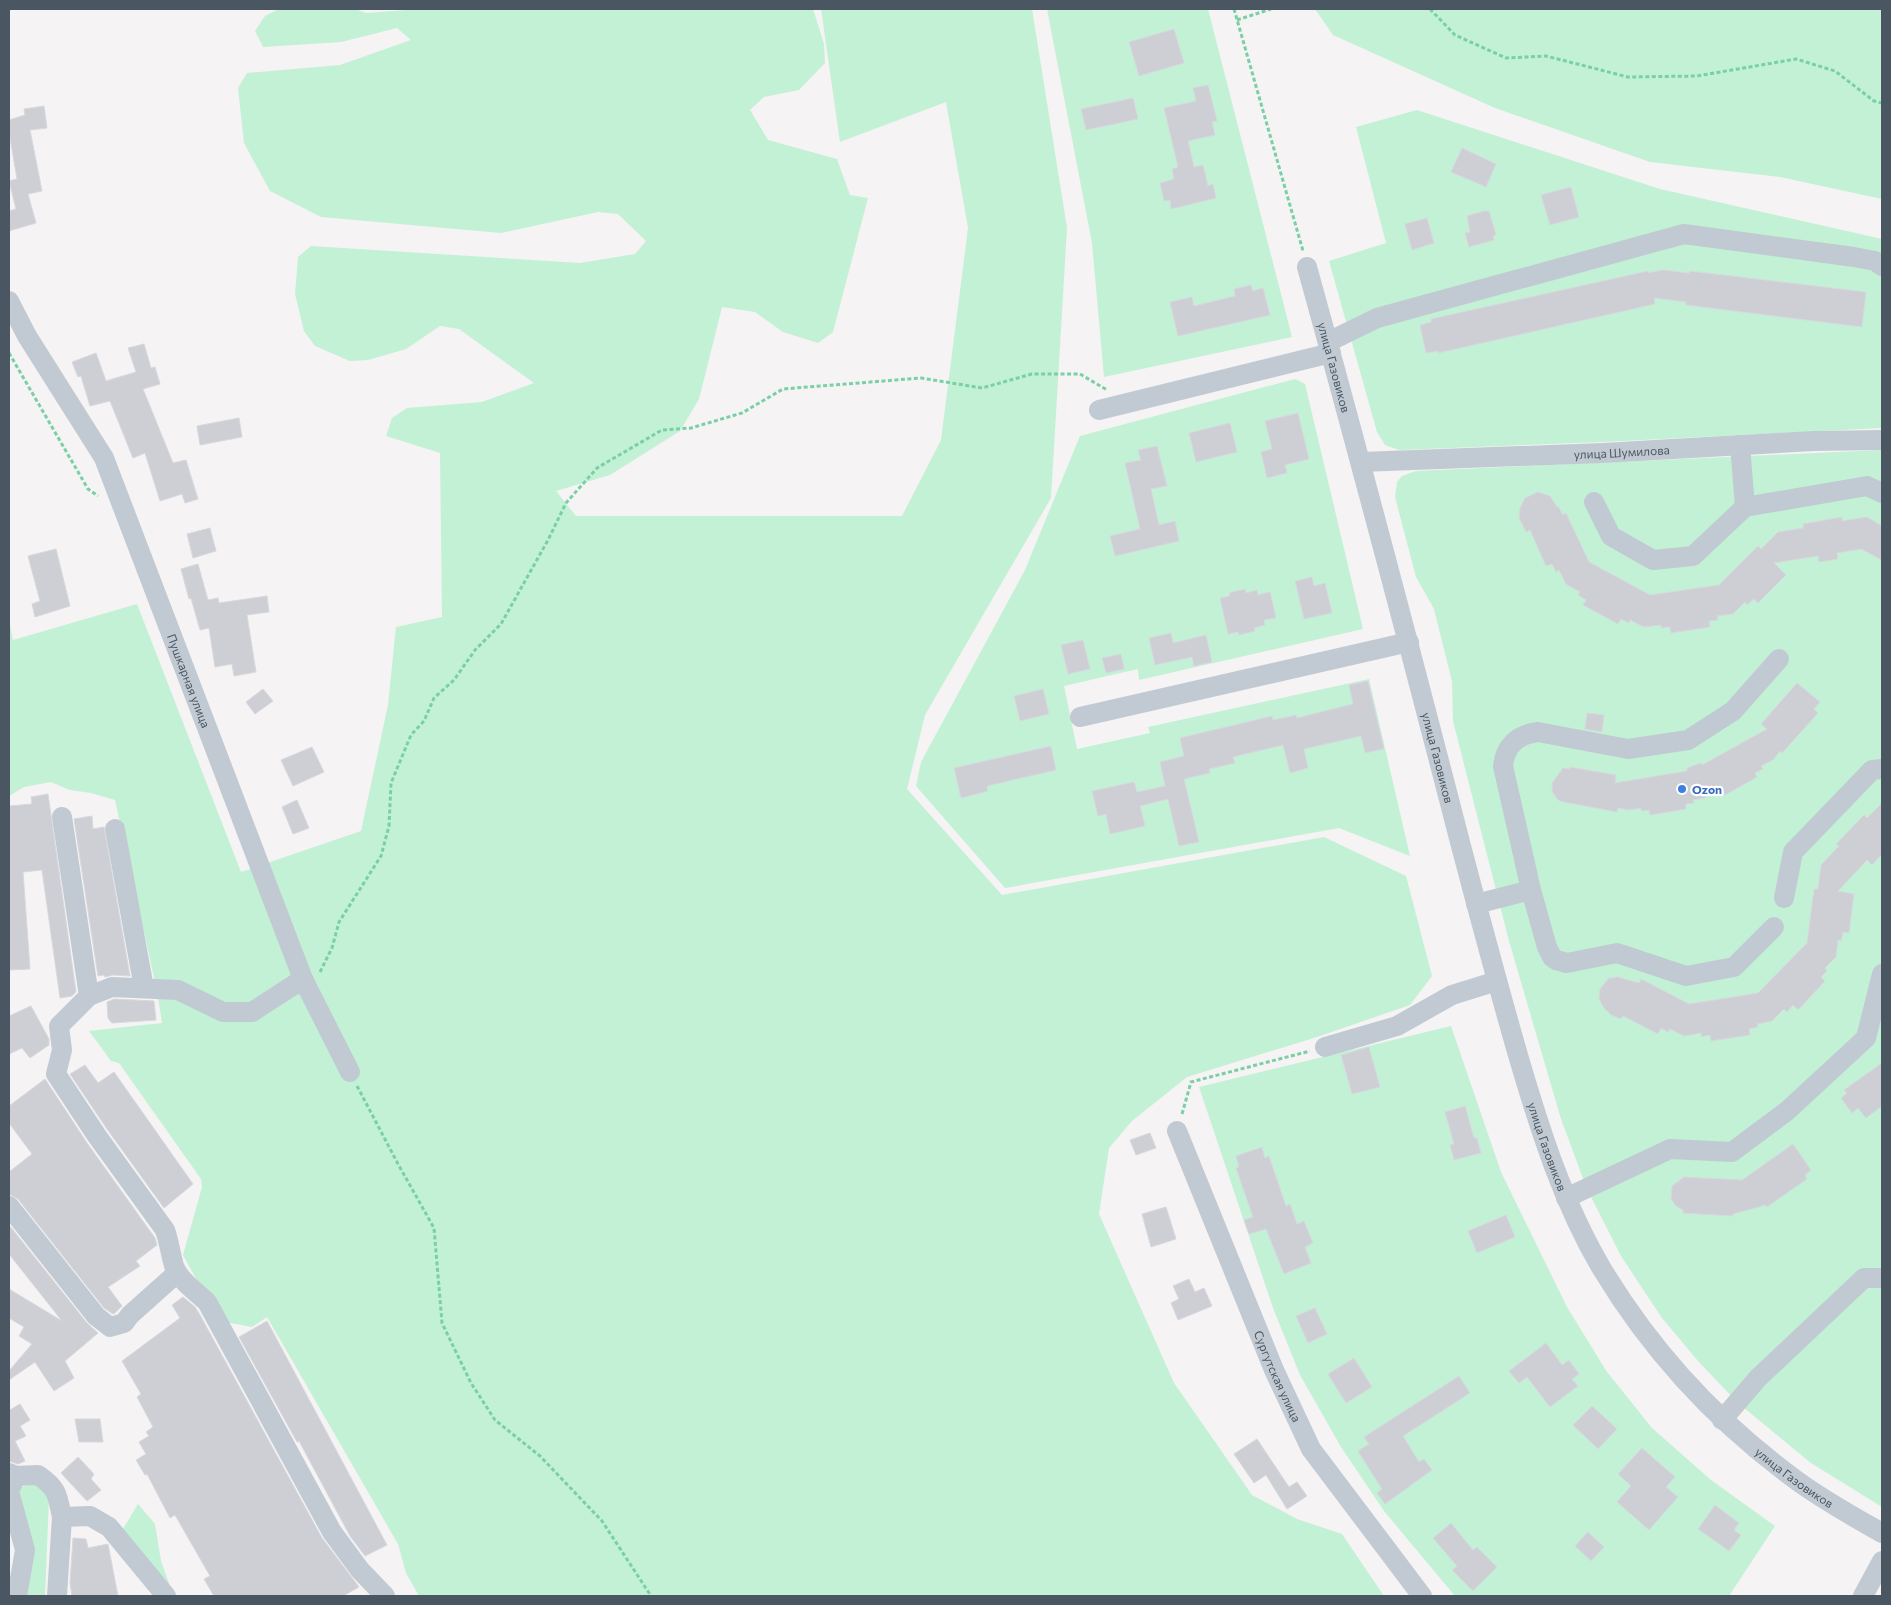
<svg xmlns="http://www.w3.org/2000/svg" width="1891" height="1605" font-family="Commissioner,sans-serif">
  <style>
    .green { fill: #c3f1d5 }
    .building { fill: #cdcfd5; stroke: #d7d9de }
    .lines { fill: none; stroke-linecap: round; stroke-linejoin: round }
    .path { stroke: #7ad0a6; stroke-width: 3; stroke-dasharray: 4 2.5; stroke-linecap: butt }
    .minor { stroke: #c1cad2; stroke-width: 20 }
    .shop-dot { fill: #3f7fe0; stroke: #fff; stroke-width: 2 }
    .labels { text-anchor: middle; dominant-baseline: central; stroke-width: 4.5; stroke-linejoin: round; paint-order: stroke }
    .street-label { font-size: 12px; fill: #4a5661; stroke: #fff }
    .shop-label { font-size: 12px; font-weight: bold; fill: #366cbe; stroke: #fff; text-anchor: start }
  </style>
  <rect width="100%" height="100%" fill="#f5f3f3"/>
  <g class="green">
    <polygon points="279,9 355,9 366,13 420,9 813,9 824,44 825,63 799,90 764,97 750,110 768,140 837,159 850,195 868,198 833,332 818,343 783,332 755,312 722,307 699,399 680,431 610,475 556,491 576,516 902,516 941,440 968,228 946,102 840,142 821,9 1032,9 1067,228 1051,498 925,715 907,789 1002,895 1324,837 1406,876 1432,976 1410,1005 1317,1037 1187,1077 1132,1121 1109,1148 1099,1214 1174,1383 1252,1495 1297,1519 1342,1534 1384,1596 419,1596 406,1573 398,1544 267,1317 252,1327 219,1321 183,1255 202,1187 201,1179 119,1063 111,1061 89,1031 162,1023 157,991 115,800 91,793 70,790 51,782 24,787 9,796 9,620 13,640 137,604 241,872 361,831 388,705 396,627 442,617 440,453 386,436 392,418 407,408 482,402 534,383 459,329 440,326 406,349 368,360 350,361 315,346 304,331 295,294 298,257 311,246 580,263 635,254 646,241 618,214 598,212 501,233 321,217 270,191 244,143 238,88 247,73 340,65 411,40 397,28 341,42 263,47 255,31 265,16"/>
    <polygon points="1047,9 1208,9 1292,337 1104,377 1092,243"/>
    <polygon points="1315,9 1882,9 1882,199 1780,177 1650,162 1495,108 1333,35"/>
    <polygon points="1417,110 1660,189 1882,239 1882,428 1603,442 1399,450 1385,445 1377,432 1329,261 1386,243 1356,127"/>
    <polygon points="1295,379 1305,384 1363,629 1139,680 1138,669 1064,686 1077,749 1150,733 1148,727 1369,679 1410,856 1339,828 1005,888 916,786 921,762 1025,570 1080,436"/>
    <polygon points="1882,450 1882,1507 1811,1463 1738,1403 1698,1361 1662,1318 1621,1256 1587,1189 1561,1119 1509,941 1453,721 1452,681 1434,609 1416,577 1395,497 1397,482 1402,476 1416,471"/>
    <polygon points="1451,1026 1501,1172 1567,1307 1607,1372 1652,1428 1711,1480 1775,1526 1729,1596 1455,1596 1384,1511 1341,1447 1300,1375 1273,1308 1199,1087"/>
    <polygon points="35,1484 49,1498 45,1596 23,1596 17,1488"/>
    <polygon points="138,1504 155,1524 161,1561 170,1586 177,1596 171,1596 120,1534"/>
  </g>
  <g class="building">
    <polygon points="1174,29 1184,63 1139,76 1129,42"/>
    <polygon points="1208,85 1217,121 1212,122 1215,135 1188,141 1194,167 1203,165 1208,186 1213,184 1216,198 1171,209 1170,200 1164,201 1160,183 1174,179 1172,169 1178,167 1164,108 1196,101 1193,88"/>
    <polygon points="1133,98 1138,119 1086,130 1081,109"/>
    <polygon points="44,106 47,128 30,130 42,191 28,194 36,223 9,231 9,211 16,209 9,181 17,179 9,132 9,120 25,115 24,109"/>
    <polygon points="1462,148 1496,164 1486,187 1451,172"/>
    <polygon points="1571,187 1579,217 1550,225 1541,195"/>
    <polygon points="1484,211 1489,211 1496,235 1493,236 1494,240 1469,247 1465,233 1470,232 1467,216"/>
    <polygon points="1427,218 1434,243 1412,250 1405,224"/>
    <polygon points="1663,270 1689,273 1690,271 1866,292 1862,327 1686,305 1686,302 1654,298 1655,304 1438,353 1438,351 1426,353 1420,325 1431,322 1431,319 1648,271 1648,273"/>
    <polygon points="1251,285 1253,291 1263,288 1270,315 1178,336 1170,302 1192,297 1194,306 1235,296 1234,289"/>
    <polygon points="144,344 151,368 155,367 160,384 143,389 173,463 186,460 198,499 185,503 182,494 160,501 145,453 133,458 110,401 90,406 81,376 78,377 72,362 96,353 106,381 136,372 128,348"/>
    <polygon points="1298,413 1309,459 1285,465 1287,473 1267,478 1261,452 1272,449 1265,421"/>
    <polygon points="239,418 242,437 200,445 197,426"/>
    <polygon points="1230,423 1237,452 1196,462 1189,433"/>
    <polygon points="1157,446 1167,486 1151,489 1159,525 1175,521 1179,541 1115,556 1110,536 1140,529 1125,463 1141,460 1138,450"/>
    <polygon points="1538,492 1550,496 1557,507 1558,506 1563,515 1566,513 1589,562 1650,595 1719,585 1758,546 1761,549 1778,532 1803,528 1803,524 1842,517 1842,521 1867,517 1882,526 1882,560 1861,549 1837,553 1838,559 1819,562 1818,556 1774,563 1786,575 1758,603 1754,599 1747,605 1745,602 1733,614 1717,616 1718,620 1709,621 1710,627 1671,633 1670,627 1661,628 1661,625 1644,627 1630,620 1629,623 1621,619 1618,624 1583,605 1586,600 1578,595 1580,592 1566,584 1559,570 1556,572 1552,564 1546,566 1530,530 1526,532 1519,518 1520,508 1525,498"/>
    <polygon points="210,528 216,551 193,558 187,534"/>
    <polygon points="56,549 70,606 35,617 32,604 40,601 28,556"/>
    <polygon points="198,564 208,600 218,598 219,603 267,596 269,612 247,615 256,672 234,676 232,664 215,667 209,628 200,630 191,598 189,599 181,569"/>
    <polygon points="1312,577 1314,586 1325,583 1332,613 1304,619 1295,581"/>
    <polygon points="1245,589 1246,593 1257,590 1258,595 1270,592 1276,618 1264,620 1265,625 1254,628 1255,631 1239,635 1238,632 1228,634 1220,598 1230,596 1229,593"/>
    <polygon points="1171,633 1173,643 1206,635 1212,662 1194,666 1192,657 1155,665 1149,638"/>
    <polygon points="1083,640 1090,669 1068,674 1061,645"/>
    <polygon points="1121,654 1124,669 1106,673 1102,658"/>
    <polygon points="1368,681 1384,749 1365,753 1361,736 1304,749 1308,768 1290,773 1283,745 1233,757 1235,763 1209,769 1210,773 1184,779 1199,842 1179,846 1168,799 1140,806 1145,826 1110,834 1106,814 1098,816 1092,791 1134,782 1137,792 1165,786 1160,762 1184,756 1180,738 1272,716 1273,720 1296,715 1297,718 1353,704 1349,685"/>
    <polygon points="1797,683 1820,702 1814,709 1818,713 1782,753 1780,751 1773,760 1761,766 1763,769 1755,773 1757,777 1725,795 1723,791 1716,794 1715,792 1705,798 1693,800 1694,803 1686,804 1686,809 1650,815 1649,810 1641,811 1641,808 1629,810 1618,808 1617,812 1564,802 1558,800 1552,791 1552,783 1563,768 1570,769 1570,767 1616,775 1615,783 1687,771 1687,768 1701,763 1702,765 1767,729 1761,724"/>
    <polygon points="263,689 273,701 255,714 246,702"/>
    <polygon points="1043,689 1049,714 1020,721 1014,696"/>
    <polygon points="1587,713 1604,715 1602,732 1585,729"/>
    <polygon points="1051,746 1056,770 987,786 988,791 961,798 954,768"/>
    <polygon points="312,747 324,772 293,786 281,760"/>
    <polygon points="48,794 76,992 72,996 60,998 42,870 23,872 30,969 9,970 9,806 32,804 31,797"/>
    <polygon points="297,800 309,828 293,834 282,807"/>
    <polygon points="1882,803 1882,854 1872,865 1867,860 1838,891 1854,894 1849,933 1843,932 1841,941 1838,940 1836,957 1825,968 1827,971 1821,977 1825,981 1798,1010 1793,1005 1787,1012 1784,1009 1772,1021 1757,1024 1758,1027 1749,1029 1750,1035 1711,1041 1710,1035 1701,1037 1701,1033 1684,1036 1670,1029 1668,1032 1661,1028 1658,1034 1623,1016 1621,1019 1611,1015 1604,1008 1599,999 1600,989 1609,978 1618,977 1639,983 1641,979 1689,1004 1758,993 1807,943 1814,889 1818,889 1821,865 1839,846 1836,844 1864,815 1867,818"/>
    <polygon points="92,816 93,829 104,827 130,976 113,975 105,977 104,975 98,976 74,819"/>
    <polygon points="114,999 154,1001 156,1020 112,1023 108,1018 107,1002"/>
    <polygon points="31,1006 49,1039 49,1045 30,1058 22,1048 9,1054 9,1016"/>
    <polygon points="1369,1047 1380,1087 1352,1094 1341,1055"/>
    <polygon points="1882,1063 1882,1106 1866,1118 1858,1108 1852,1113 1841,1098 1847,1093 1844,1090"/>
    <polygon points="85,1065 98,1083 114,1072 193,1184 164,1208 107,1129 70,1074"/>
    <polygon points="45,1079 87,1143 155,1238 157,1245 136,1261 140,1266 108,1287 122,1306 115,1313 113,1314 104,1308 18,1199 9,1194 9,1172 32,1154 9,1123 9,1106"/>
    <polygon points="1465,1106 1474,1138 1477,1138 1481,1153 1454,1160 1450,1145 1454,1144 1445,1112"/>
    <polygon points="1150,1133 1156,1148 1136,1155 1130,1140"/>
    <polygon points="1793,1144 1811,1170 1805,1175 1807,1179 1767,1207 1766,1205 1733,1214 1733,1216 1683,1213 1683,1210 1676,1206 1671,1199 1672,1186 1684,1177 1742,1180"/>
    <polygon points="1262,1147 1265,1158 1269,1156 1286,1206 1290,1204 1297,1224 1304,1221 1313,1243 1305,1247 1311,1263 1284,1274 1266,1229 1249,1234 1244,1220 1253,1217 1236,1168 1239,1167 1236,1156"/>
    <polygon points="1166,1207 1176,1239 1151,1247 1142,1214"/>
    <polygon points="1506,1215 1515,1237 1477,1253 1468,1231"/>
    <polygon points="9,1225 87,1323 98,1333 65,1361 74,1378 54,1391 35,1362 9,1380 9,1371 32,1344 19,1336 24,1327 9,1318 9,1289 62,1321 9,1254"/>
    <polygon points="1189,1279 1195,1292 1204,1288 1212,1306 1178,1320 1171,1303 1179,1299 1173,1286"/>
    <polygon points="183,1297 195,1307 200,1315 322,1538 359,1587 343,1596 214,1596 204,1579 210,1576 175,1515 170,1518 147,1474 145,1475 136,1460 146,1454 139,1442 149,1436 146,1432 153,1427 137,1397 141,1394 122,1361 180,1318 172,1305"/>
    <polygon points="1315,1308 1327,1334 1308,1343 1296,1316"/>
    <polygon points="267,1321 387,1545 365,1556 350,1536 299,1441 297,1442 239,1337"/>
    <polygon points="1546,1343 1562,1365 1569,1360 1579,1374 1572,1379 1578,1386 1550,1407 1527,1377 1519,1383 1509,1371"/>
    <polygon points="1354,1358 1372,1387 1346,1403 1328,1374"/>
    <polygon points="1459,1376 1470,1393 1403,1436 1419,1462 1424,1459 1432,1470 1385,1504 1377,1493 1382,1489 1358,1451 1369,1444 1364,1437"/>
    <polygon points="20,1404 30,1420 20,1426 26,1436 15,1441 25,1461 18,1464 9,1461 9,1407 10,1410"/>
    <polygon points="1592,1406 1617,1429 1598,1449 1573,1425"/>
    <polygon points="75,1419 100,1419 103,1442 79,1442"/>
    <polygon points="1257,1439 1289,1487 1297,1482 1307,1496 1287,1509 1266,1475 1254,1483 1234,1454"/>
    <polygon points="1642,1448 1675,1477 1666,1487 1678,1497 1649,1530 1617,1502 1631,1486 1618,1474"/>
    <polygon points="78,1457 94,1474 91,1479 101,1490 87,1501 61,1473"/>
    <polygon points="1715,1505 1739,1523 1734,1530 1741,1535 1729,1551 1698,1529"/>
    <polygon points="1451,1523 1473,1550 1477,1547 1497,1567 1473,1591 1452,1570 1457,1566 1433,1538"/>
    <polygon points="1588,1532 1604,1547 1591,1561 1575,1546"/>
    <polygon points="73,1538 86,1539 88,1548 108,1544 118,1596 72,1596 70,1583"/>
  </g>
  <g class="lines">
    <g class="path">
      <polyline points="1234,9 1303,251"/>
      <polyline points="1430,9 1455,35 1506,58 1546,56 1628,77 1697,76 1796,59 1835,71 1874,101 1882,103"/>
      <polyline points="1237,20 1271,9"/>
      <polyline points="9,353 88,489 98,496"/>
      <polyline points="320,972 332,948 339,922 381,856 389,826 391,783 411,735 424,721 434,698 454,680 475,650 501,624 548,540 566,503 597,468 662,430 691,428 742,413 783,389 921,378 982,388 1032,374 1080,374 1107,390"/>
      <polyline points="357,1086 398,1164 434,1228 442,1323 471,1383 495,1420 540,1456 602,1521 651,1596"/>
      <polyline points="1182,1114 1191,1082 1310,1051"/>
    </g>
    <g class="minor">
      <path id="s1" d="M1307 267C1360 459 1411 652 1461 846 1480 918 1499 990 1520 1062 1541 1133 1564 1205 1602 1269 1652 1352 1718 1423 1796 1480 1823 1500 1854 1517 1882 1533"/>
      <path id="s2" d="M9 301 27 336 104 458 303 979 350 1072"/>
      <polyline points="1328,342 1377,318 1684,234 1854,257 1875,261 1882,266"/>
      <polyline points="1099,410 1331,353"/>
      <polyline points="1740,445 1745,507"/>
      <path id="s3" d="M1361 462 1603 453 1813 441 1882 440"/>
      <polyline points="1594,502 1611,536 1653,560 1693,556 1745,507 1867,486 1882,493"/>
      <polyline points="1080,717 1409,642"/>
      <polyline points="62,817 89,996"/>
      <polyline points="115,829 144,988"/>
      <polyline points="1784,898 1793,852 1872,770 1882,769"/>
      <polyline points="1476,904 1531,890"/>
      <path d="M1774 927 1734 967 1686 976 1617 953 1567 963 1556 960 1552 957 1547 947 1531 890 1503 766C1505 746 1518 734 1538 732L1628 749 1688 740 1733 711 1779 659"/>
      <path d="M303 979 252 1012H223L178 990 112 987 89 996 59 1026 62 1050 56 1074 97 1136 165 1230C169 1241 170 1251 173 1262 176 1278 195 1291 207 1302L332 1532 360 1570 385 1596"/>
      <polyline points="1325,1047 1397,1026 1452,995 1497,981"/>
      <path id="s4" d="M1177 1131 1274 1370 1311 1449 1422 1596"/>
      <polyline points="1566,1198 1670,1149 1732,1152 1787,1111 1866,1038 1882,974"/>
      <polyline points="9,1206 96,1316 110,1327 124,1323 130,1315 177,1273"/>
      <polyline points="1722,1420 1758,1378 1864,1278 1882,1278"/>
      <path d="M9 1473 16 1476 38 1475C58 1489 57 1494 62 1517"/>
      <polyline points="16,1476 9,1491 25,1550 17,1596"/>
      <polyline points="57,1596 62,1517 90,1516 109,1527 166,1596"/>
      <polyline points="1863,1596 1882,1561"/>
    </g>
  </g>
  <circle class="shop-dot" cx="1682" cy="789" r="5"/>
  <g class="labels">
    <g class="street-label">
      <text stroke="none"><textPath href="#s1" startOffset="104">улица Газовиков</textPath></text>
      <text stroke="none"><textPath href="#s3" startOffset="261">улица Шумилова</textPath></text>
      <text stroke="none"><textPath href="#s2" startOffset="422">Пушкарная улица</textPath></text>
      <text stroke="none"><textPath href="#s1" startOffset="508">улица Газовиков</textPath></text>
      <text stroke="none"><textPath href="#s1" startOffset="912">улица Газовиков</textPath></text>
      <text stroke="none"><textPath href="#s4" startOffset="265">Сургутская улица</textPath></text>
      <text stroke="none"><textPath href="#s1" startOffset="1332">улица Газовиков</textPath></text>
    </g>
    <g class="shop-label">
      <text x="1692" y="789">Ozon</text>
    </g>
  </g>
  <rect width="1891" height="1605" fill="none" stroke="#4a5661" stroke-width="20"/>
</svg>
